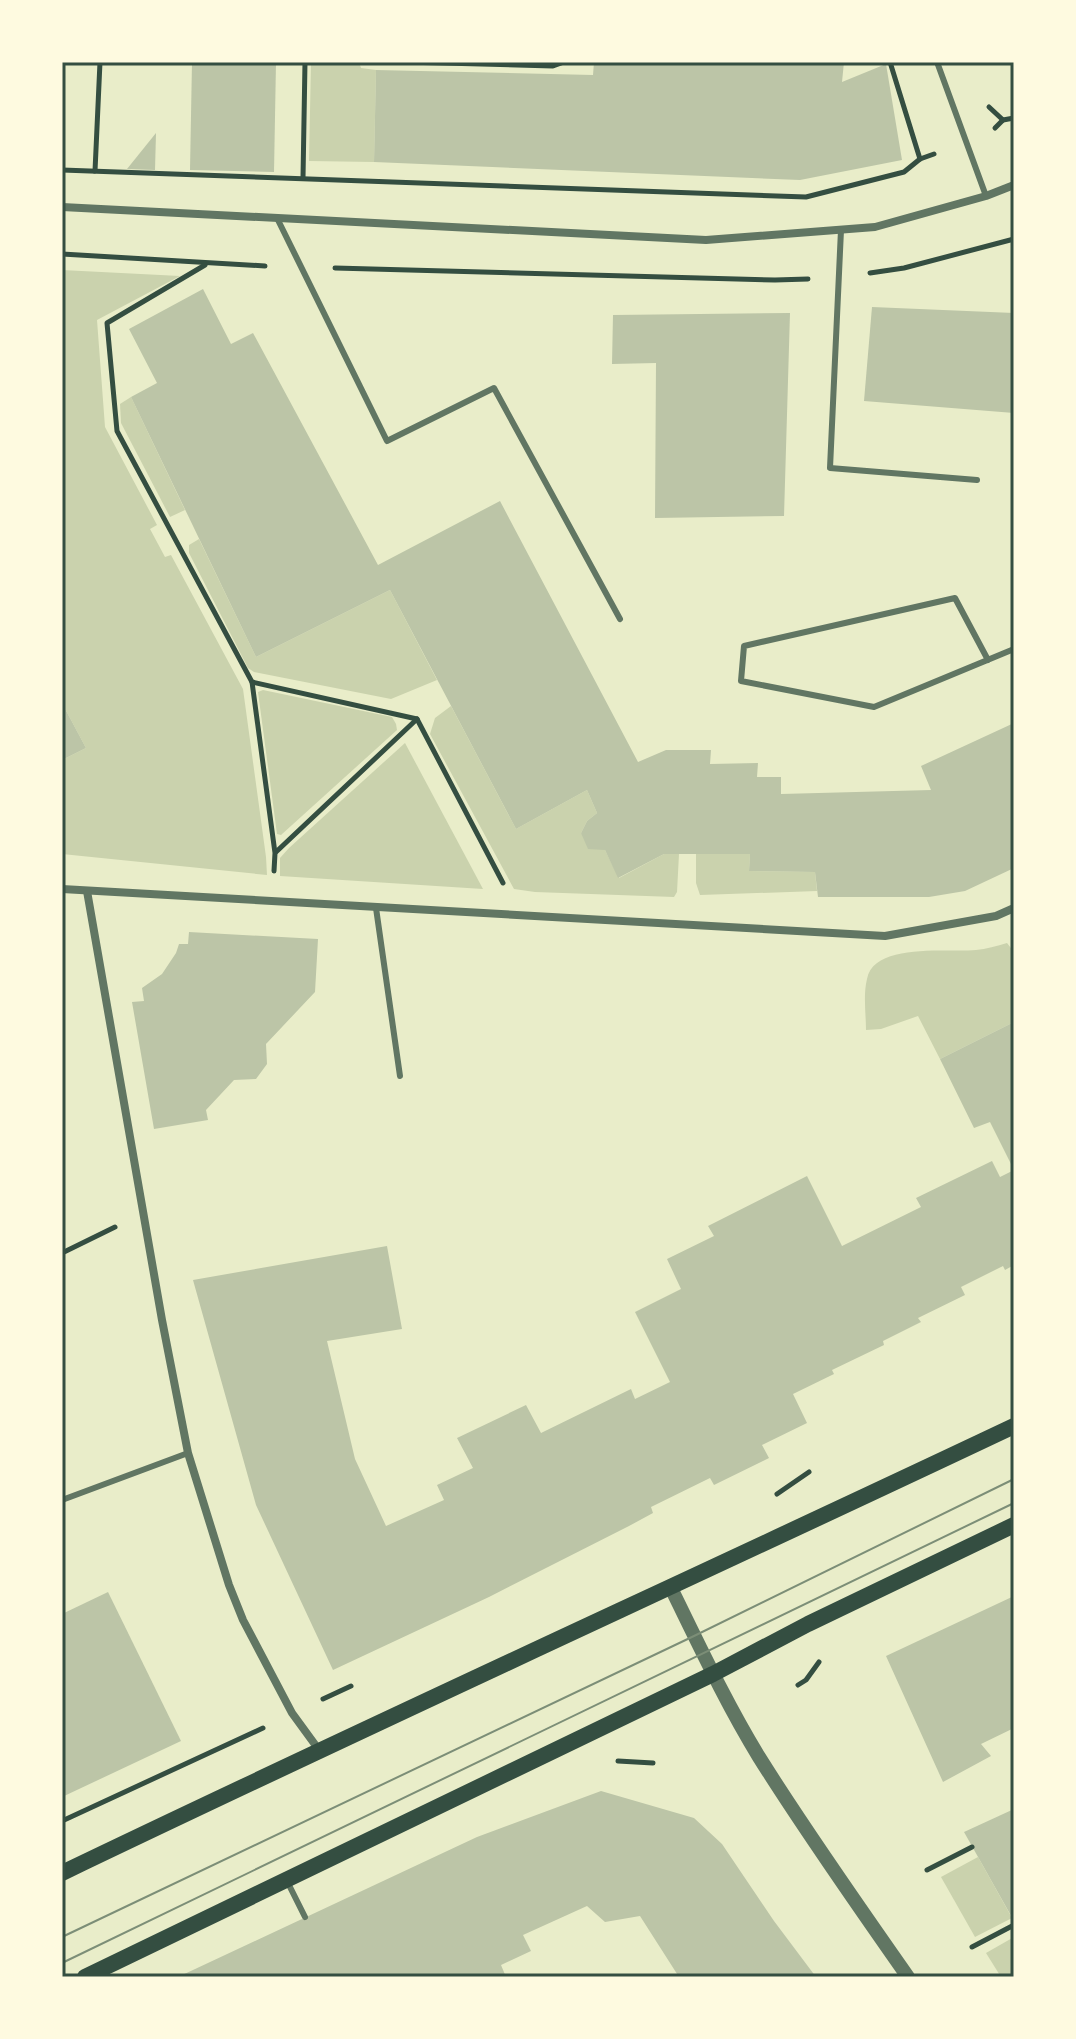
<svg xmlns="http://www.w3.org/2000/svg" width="1076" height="2039" font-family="Overpass,sans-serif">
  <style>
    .green { fill: #cad2ad }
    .building { fill: #bcc5a7 }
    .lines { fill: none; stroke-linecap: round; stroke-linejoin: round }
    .path { stroke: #344e41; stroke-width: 5 }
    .service { stroke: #617663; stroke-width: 6 }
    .minor { stroke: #617663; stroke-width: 8 }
    .tertiary { stroke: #617663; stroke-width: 14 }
    .secondary { stroke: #344e41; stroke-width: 16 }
    .tram { stroke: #7c8e77; stroke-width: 2 }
    .neatline { fill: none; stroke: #344e41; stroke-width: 3 }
  </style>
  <rect width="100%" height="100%" fill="#e9edc9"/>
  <g class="green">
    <polygon points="311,62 359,62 361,68 376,70 374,162 309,161"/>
    <polygon points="62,270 180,276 97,320 105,427 157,525 150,529 165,557 171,555 243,689 266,857 267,875 62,854 62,760 86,748 62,703"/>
    <polygon points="131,397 185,510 170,517 121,423 120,404"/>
    <polygon points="199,539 256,657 390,590 437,680 391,699 254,672 248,668 189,553 189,545"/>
    <polygon points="263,690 392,717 396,724 397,730 281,835 277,834 258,692"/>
    <polygon points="451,706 516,829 587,790 597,813 587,821 581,833 605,850 619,878 664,854 679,854 677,892 674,897 535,892 514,889 430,734 435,718"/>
    <polygon points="405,743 483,889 280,876 280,858 289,848"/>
    <polygon points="696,854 750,854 749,871 815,872 817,891 700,895 696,883"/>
    <path d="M1007 943 1014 952V1022L940 1059 918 1016 881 1029 866 1030C866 1014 863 995 867 979 874 942 949 953 976 950 986 949 997 946 1007 943Z"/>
    <polygon points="978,1857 1012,1918 975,1937 941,1877"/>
    <polygon points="1014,1937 1014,1977 1001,1977 986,1953"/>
  </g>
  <g class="building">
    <polygon points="192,62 276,62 274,172 190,170"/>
    <polygon points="594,62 844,62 842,82 886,64 902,160 800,180 374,162 376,70 593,75"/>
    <polygon points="156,133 155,170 127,169"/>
    <polygon points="203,289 231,344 253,333 378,565 500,501 638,762 666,750 711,750 710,764 758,763 757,777 781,777 781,794 931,790 921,766 1014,723 1014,868 965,891 929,897 818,897 815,872 749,871 750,854 664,854 618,878 605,850 588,849 581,833 587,821 597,813 587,790 516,829 390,590 256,657 131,397 157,383 129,329"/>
    <polygon points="872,307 1014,313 1014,413 864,401"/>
    <polygon points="790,313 784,516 655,518 656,363 612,364 613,315"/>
    <polygon points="62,703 86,748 62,760"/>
    <polygon points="189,932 318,939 315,992 266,1044 267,1064 256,1079 234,1080 206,1110 208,1120 154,1129 132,1002 144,1001 142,988 162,974 176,953 179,944 188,944"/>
    <polygon points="1014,1022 1014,1265 1005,1270 1003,1266 961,1287 965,1295 918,1318 921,1322 883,1341 884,1345 832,1370 834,1374 793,1394 807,1423 762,1445 769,1458 714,1485 710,1478 651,1507 653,1513 629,1526 489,1597 333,1670 256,1505 193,1280 387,1246 402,1329 327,1341 355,1459 386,1526 444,1500 437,1485 473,1468 457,1438 526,1405 541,1433 631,1389 635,1399 670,1382 635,1312 681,1289 667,1259 714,1236 708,1226 807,1176 842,1246 921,1207 916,1198 992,1161 1000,1177 1014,1170 990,1122 974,1128 940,1059"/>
    <polygon points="108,1592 181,1741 62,1797 62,1614"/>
    <polygon points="1014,1596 1014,1728 981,1744 991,1756 943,1782 886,1656"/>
    <polygon points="601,1791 694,1818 722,1844 774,1921 816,1977 679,1977 640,1916 605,1922 587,1906 523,1935 531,1951 501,1965 506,1977 178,1977 477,1837"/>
    <polygon points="1014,1809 1014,1921 964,1832"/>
  </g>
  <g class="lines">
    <g class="path">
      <polyline points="404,62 553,66 564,62"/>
      <polyline points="890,62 920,159"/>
      <polyline points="989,107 1003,120"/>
      <polyline points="995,128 1003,120 1014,118"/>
      <polyline points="62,170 806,197 904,172 920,159 934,154"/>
      <polyline points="95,171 100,62"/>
      <polyline points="303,178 305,62"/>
      <polyline points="62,254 265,266"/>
      <polyline points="205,265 107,323 117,431 252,682 417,719 503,883"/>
      <polyline points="335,268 775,280 808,279"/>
      <polyline points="870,273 904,268 1014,239"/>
      <polyline points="252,682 275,853 274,871"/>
      <polyline points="276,852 417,719"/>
      <polyline points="62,1253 115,1227"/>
      <polyline points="777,1494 809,1472"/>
      <polyline points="798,1685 806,1680 819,1662"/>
      <polyline points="323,1699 351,1686"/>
      <polyline points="618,1761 653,1763"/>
      <polyline points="62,1821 263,1728"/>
      <polyline points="927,1870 972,1847"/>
      <polyline points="972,1947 1014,1925"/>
    </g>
    <g class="service">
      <polyline points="937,62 986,196"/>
      <polyline points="277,218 387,441 494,388 620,619"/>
      <polyline points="841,230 830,468 977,480"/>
      <polyline points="988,660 955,598 744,646 741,681 874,707 1014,649"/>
      <polyline points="376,908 400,1076"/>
      <polyline points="62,1500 188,1453"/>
      <polyline points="288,1883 305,1917"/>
    </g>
    <g class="minor">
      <polyline points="62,207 706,240 875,227 986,196 1014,185"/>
      <polyline points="62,889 885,936 996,916 1014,908"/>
      <polyline points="87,891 162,1320 188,1453 229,1585 243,1620 292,1713 319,1750"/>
    </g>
    <path class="tertiary" d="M671 1588C699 1645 726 1703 759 1757 806 1832 857 1904 908 1977"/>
    <g class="secondary">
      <path d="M62 1873C378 1721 697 1576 1014 1426"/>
      <polyline points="85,1977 713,1674 808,1624 1014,1525"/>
    </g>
    <g class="tram">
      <polyline points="62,1937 694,1636 1014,1479"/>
      <polyline points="62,1963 1014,1503"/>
    </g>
  </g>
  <rect width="1076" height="2039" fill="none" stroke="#fefae0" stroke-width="128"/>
  <rect x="64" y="64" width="948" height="1911" class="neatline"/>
</svg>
